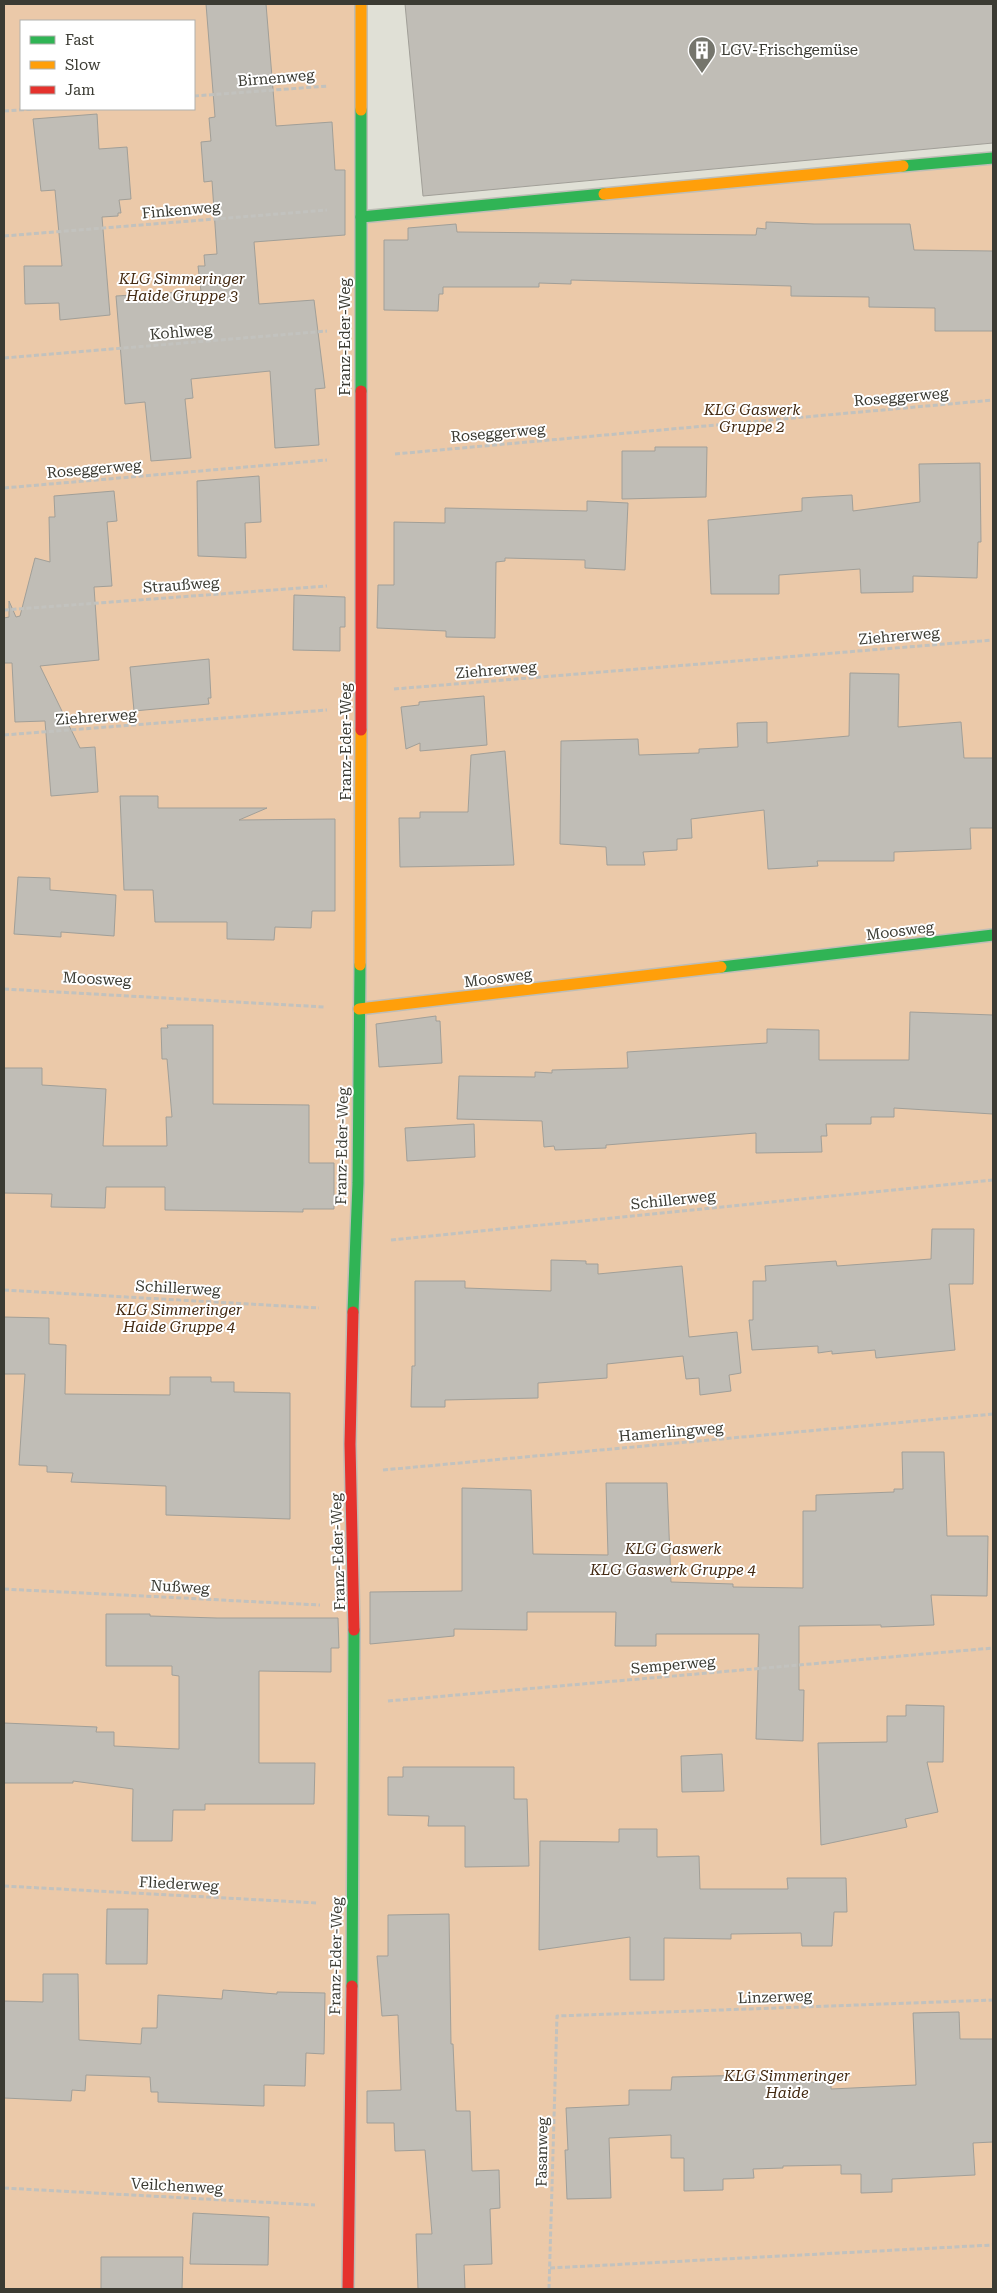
<svg xmlns="http://www.w3.org/2000/svg" width="997" height="2293" font-family="'Roboto Serif',serif">
  <style>
    .green { fill: #ebc9a9; fill-rule: evenodd }
    .building { fill: #c0bdb6; stroke: #a19f98 }
    .lines { fill: none; stroke-linecap: round; stroke-linejoin: round }
    .fast-casing { stroke: #bebdb6; stroke-width: 14 }
    .slow-casing { stroke: #bebdb6; stroke-width: 14 }
    .jam-casing { stroke: #bebdb6; stroke-width: 14 }
    .path { stroke: #c2c2be; stroke-width: 3; stroke-dasharray: 5 2.5; stroke-linecap: butt }
    .fast { stroke: #30b455; stroke-width: 11 }
    .slow { stroke: #ff9f0a; stroke-width: 11 }
    .jam { stroke: #e5322d; stroke-width: 11 }
    .labels { text-anchor: middle; dominant-baseline: central; stroke-width: 4; stroke-linejoin: round; paint-order: stroke }
    .poi-label { font-size: 15px; fill: #3b3b33; stroke: #fff; text-anchor: start }
    .street-label { font-size: 15px; fill: #3b3b33; stroke: #fff }
    .park-label { font-size: 15px; font-style: italic; fill: #432911; stroke: #fff }
  </style>
  <rect width="100%" height="100%" fill="#e0e0d6"/>
  <path class="green" d="M4 4H362L361 217 993 158V2289H4ZM21 21H194V109H21Z"/>
  <g class="building">
    <polygon points="206,4 266,4 276,126 332,122 335,170 345,170 345,235 254,242 259,304 314,300 325,388 315,389 319,445 275,448 270,371 191,379 193,398 185,399 191,458 151,461 145,402 125,404 116,296 201,291 198,266 205,266 204,255 217,254 212,181 204,182 201,142 211,141 209,118 215,117"/>
    <polygon points="405,4 993,4 993,143 423,196"/>
    <polygon points="97,114 99,149 127,147 131,199 119,200 121,213 118,213 118,216 102,217 110,315 60,320 59,303 25,304 24,266 62,266 55,190 41,191 33,119"/>
    <polygon points="766,222 814,224 910,224 914,250 993,251 993,331 935,331 935,308 869,307 869,297 791,296 791,286 571,280 571,284 539,283 539,287 443,287 443,294 439,294 438,311 384,310 384,240 408,240 408,228 456,224 457,232 756,235 757,228 766,229"/>
    <polygon points="655,447 707,447 706,497 622,499 622,451 655,451"/>
    <polygon points="980,463 981,542 978,542 977,578 913,576 913,592 861,593 860,569 779,575 779,594 711,594 708,520 802,511 802,498 816,497 852,495 853,511 920,502 919,464"/>
    <polygon points="259,476 261,522 245,523 246,558 198,556 197,481"/>
    <polygon points="114,491 117,521 107,522 112,586 94,587 99,660 40,666 80,748 95,747 98,792 51,796 45,721 15,722 12,663 4,663 4,618 9,617 9,601 16,617 20,616 35,558 50,562 49,517 55,517 54,496"/>
    <polygon points="587,501 628,503 625,570 585,568 585,560 505,558 505,561 496,562 495,638 446,637 446,631 377,628 378,585 394,585 394,522 445,523 445,508 587,511"/>
    <polygon points="294,595 345,597 345,627 340,627 340,651 293,650"/>
    <polygon points="209,659 211,698 208,698 209,704 134,711 130,667"/>
    <polygon points="850,673 899,674 898,727 961,722 964,758 993,758 993,828 970,828 971,849 894,852 894,861 817,861 818,866 768,869 764,810 691,819 692,838 677,839 677,850 643,852 645,865 607,865 606,847 560,844 561,741 638,739 639,755 699,753 699,749 738,747 737,723 767,722 767,743 849,736"/>
    <polygon points="484,696 487,745 420,751 420,743 406,749 401,707 419,705 419,702"/>
    <polygon points="505,751 514,865 400,867 399,818 420,818 420,812 468,812 471,755"/>
    <polygon points="120,796 158,796 158,808 267,808 239,820 335,819 335,911 312,911 311,928 275,927 274,940 227,939 227,922 155,922 153,890 124,890"/>
    <polygon points="18,877 50,878 50,890 116,895 114,936 61,932 61,937 14,934"/>
    <polygon points="910,1012 993,1015 993,1114 894,1108 894,1117 871,1117 871,1124 826,1124 827,1136 821,1136 822,1152 756,1153 756,1133 606,1145 606,1148 555,1150 554,1146 544,1147 542,1121 457,1119 459,1076 535,1077 535,1072 552,1073 552,1070 628,1068 627,1052 767,1043 767,1029 819,1030 819,1060 909,1060"/>
    <polygon points="436,1016 436,1021 440,1021 442,1063 379,1067 376,1024"/>
    <polygon points="167,1025 213,1025 213,1104 309,1105 309,1163 334,1163 334,1209 303,1209 303,1212 165,1210 165,1187 106,1187 105,1208 51,1207 52,1194 4,1193 4,1068 42,1068 42,1085 106,1089 103,1146 167,1146 166,1117 172,1117 167,1059 162,1059 161,1028 168,1028"/>
    <polygon points="474,1124 475,1157 407,1161 405,1128"/>
    <polygon points="932,1229 974,1229 973,1284 949,1284 955,1350 876,1358 875,1350 832,1354 832,1351 818,1353 818,1346 752,1350 749,1320 753,1320 753,1281 766,1281 765,1266 836,1261 837,1266 931,1259"/>
    <polygon points="551,1260 586,1261 586,1264 598,1264 598,1274 682,1266 689,1337 737,1332 741,1373 729,1375 731,1391 700,1395 699,1378 686,1379 683,1356 607,1364 607,1378 538,1383 538,1398 445,1400 445,1407 411,1407 412,1366 415,1366 415,1281 465,1281 465,1288 551,1291"/>
    <polygon points="4,1317 49,1318 49,1344 66,1345 65,1394 170,1395 170,1377 211,1377 211,1382 234,1382 234,1392 290,1393 290,1519 166,1515 166,1486 71,1482 73,1473 47,1472 47,1466 19,1465 25,1374 4,1374"/>
    <polygon points="902,1452 944,1452 947,1536 988,1536 987,1596 931,1595 934,1625 881,1627 881,1625 799,1626 799,1690 804,1690 803,1741 756,1739 759,1634 656,1634 656,1646 615,1646 616,1612 527,1612 527,1630 454,1629 454,1636 370,1644 370,1592 462,1591 462,1488 531,1490 533,1554 608,1555 606,1483 667,1483 671,1582 733,1584 733,1587 803,1588 803,1511 816,1511 816,1495 894,1492 894,1489 903,1489"/>
    <polygon points="106,1614 150,1614 150,1616 217,1618 338,1618 339,1648 331,1648 331,1672 259,1671 259,1763 315,1763 314,1804 205,1804 205,1810 173,1810 172,1841 132,1841 133,1789 73,1781 73,1783 4,1783 4,1723 97,1727 96,1732 114,1732 114,1746 179,1749 179,1676 172,1675 172,1666 106,1666"/>
    <polygon points="906,1705 944,1706 943,1762 927,1762 938,1812 905,1819 907,1827 821,1845 818,1743 887,1742 887,1716 906,1716"/>
    <polygon points="722,1754 724,1791 682,1792 681,1756"/>
    <polygon points="403,1767 514,1767 514,1799 527,1799 529,1866 465,1867 465,1826 428,1826 429,1816 388,1815 388,1777 403,1777"/>
    <polygon points="619,1829 657,1829 657,1857 699,1856 700,1889 788,1889 787,1878 846,1878 847,1912 834,1912 832,1946 802,1946 801,1933 731,1934 731,1939 664,1938 664,1980 630,1980 630,1937 539,1950 540,1841 619,1842"/>
    <polygon points="107,1909 148,1909 147,1964 106,1964"/>
    <polygon points="449,1914 451,2044 453,2044 456,2111 470,2111 472,2171 499,2170 500,2208 490,2209 492,2264 464,2265 465,2289 418,2289 416,2234 432,2234 425,2150 395,2151 394,2123 367,2123 367,2091 401,2090 398,2015 382,2016 377,1956 388,1956 388,1915"/>
    <polygon points="43,1974 78,1974 79,2040 141,2044 142,2028 157,2028 158,1995 222,1999 223,1990 277,1994 277,1992 325,1993 324,2054 306,2053 305,2086 264,2085 264,2106 158,2102 158,2092 151,2092 150,2077 86,2075 85,2091 72,2090 71,2101 4,2098 4,2001 43,2002"/>
    <polygon points="959,2012 960,2039 993,2039 993,2142 973,2143 975,2175 892,2179 892,2192 861,2193 861,2174 841,2174 841,2165 783,2166 783,2168 753,2169 754,2178 723,2179 723,2190 684,2191 684,2158 671,2158 671,2135 609,2138 611,2198 567,2199 565,2150 568,2150 566,2108 629,2105 629,2090 671,2090 672,2077 792,2074 792,2082 831,2082 831,2089 916,2085 913,2013"/>
    <polygon points="193,2213 269,2217 268,2265 190,2264"/>
    <polygon points="101,2257 183,2257 182,2289 101,2289"/>
  </g>
  <g class="lines">
    <g class="fast-casing">
      <g id="fast">
        <polyline points="903,166 993,158"/>
        <polyline points="361,217 604,194"/>
        <polyline points="361,391 361,110"/>
        <polyline points="721,967 993,935"/>
        <polyline points="353,1312 358,1183 360,965"/>
        <polyline points="352,1986 354,1630"/>
      </g>
    </g>
    <g class="slow-casing">
      <g id="slow">
        <polyline points="361,110 361,4"/>
        <polyline points="604,194 903,166"/>
        <polyline points="360,965 361,730"/>
        <polyline points="359,1009 721,967"/>
      </g>
    </g>
    <g class="jam-casing">
      <g id="jam">
        <polyline points="361,391 361,730"/>
        <polyline points="353,1312 350,1444 354,1630"/>
        <polyline points="348,2289 352,1986"/>
      </g>
    </g>
    <g class="path">
      <polyline points="194,96 328,86"/>
      <polyline points="4,111 35,109"/>
      <polyline points="4,236 327,210"/>
      <polyline points="4,358 327,331"/>
      <polyline points="395,454 993,400"/>
      <polyline points="4,488 327,460"/>
      <polyline points="4,610 327,586"/>
      <polyline points="394,689 993,640"/>
      <polyline points="4,735 327,710"/>
      <polyline points="4,989 325,1007"/>
      <polyline points="391,1240 993,1180"/>
      <polyline points="4,1290 319,1308"/>
      <polyline points="383,1470 993,1414"/>
      <polyline points="4,1589 320,1605"/>
      <polyline points="388,1701 993,1648"/>
      <polyline points="4,1886 318,1903"/>
      <polyline points="4,2188 315,2205"/>
      <polyline points="550,2268 993,2245"/>
      <polyline points="549,2289 557,2016 993,2000"/>
    </g>
    <use href="#fast" class="fast"/>
    <use href="#slow" class="slow"/>
    <use href="#jam" class="jam"/>
  </g>
  <defs>
    <g id="building-pin" transform="scale(1.4375)"><path d="M0 17L-7.5 6A9.5 9.5 0 1 1 7.5 6Z" fill="#75756c" stroke="#fff"/><path d="M-4-6H4V6H1V3H-1V6H-4ZM-2.5-4.3h1.7v1.8h-1.7ZM.8-4.3h1.7v1.8H.8ZM-2.5-1h1.7V.8h-1.7ZM.8-1h1.7V.8H.8Z" fill="#fff"/></g>
  </defs>
  <g fill-rule="evenodd">
    <use href="#building-pin" x="702" y="50"/>
  </g>
  <g class="labels">
    <g class="poi-label">
      <text x="721" y="50">LGV-Frischgemüse</text>
    </g>
    <g class="street-label">
      <text transform="translate(276 78) rotate(-5)">Birnenweg</text>
      <text transform="translate(181 210) rotate(-5)">Finkenweg</text>
      <text transform="translate(181 332) rotate(-5)">Kohlweg</text>
      <text transform="translate(345 337) rotate(-90)">Franz-Eder-Weg</text>
      <text transform="translate(901 397) rotate(-5)">Roseggerweg</text>
      <text transform="translate(498 433) rotate(-5)">Roseggerweg</text>
      <text transform="translate(94 469) rotate(-5)">Roseggerweg</text>
      <text transform="translate(181 585) rotate(-4)">Straußweg</text>
      <text transform="translate(899 636) rotate(-5)">Ziehrerweg</text>
      <text transform="translate(496 670) rotate(-5)">Ziehrerweg</text>
      <text transform="translate(96 717) rotate(-4)">Ziehrerweg</text>
      <text transform="translate(346 742) rotate(-90)">Franz-Eder-Weg</text>
      <text transform="translate(900 931) rotate(-7)">Moosweg</text>
      <text transform="translate(498 978) rotate(-7)">Moosweg</text>
      <text transform="translate(97 979) rotate(3)">Moosweg</text>
      <text transform="translate(342 1146) rotate(-89)">Franz-Eder-Weg</text>
      <text transform="translate(673 1200) rotate(-6)">Schillerweg</text>
      <text transform="translate(178 1288) rotate(3)">Schillerweg</text>
      <text transform="translate(671 1432) rotate(-5)">Hamerlingweg</text>
      <text transform="translate(338 1552) rotate(-92)">Franz-Eder-Weg</text>
      <text transform="translate(180 1587) rotate(3)">Nußweg</text>
      <text transform="translate(673 1665) rotate(-5)">Semperweg</text>
      <text transform="translate(179 1884) rotate(3)">Fliederweg</text>
      <text transform="translate(336 1956) rotate(-89)">Franz-Eder-Weg</text>
      <text transform="translate(775 1997) rotate(-2)">Linzerweg</text>
      <text transform="translate(542 2152) rotate(-89)">Fasanweg</text>
      <text transform="translate(177 2186) rotate(3)">Veilchenweg</text>
    </g>
    <g class="park-label">
      <text x="182" y="279">KLG Simmeringer<tspan x="182" dy="17">Haide Gruppe 3</tspan></text>
      <text x="752" y="410">KLG Gaswerk<tspan x="752" dy="17">Gruppe 2</tspan></text>
      <text x="179" y="1310">KLG Simmeringer<tspan x="179" dy="17">Haide Gruppe 4</tspan></text>
      <text x="673" y="1549">KLG Gaswerk</text>
      <text x="673" y="1570">KLG Gaswerk Gruppe 4</text>
      <text x="787" y="2076">KLG Simmeringer<tspan x="787" dy="17">Haide</tspan></text>
    </g>
  </g>
  <rect width="997" height="2293" fill="none" stroke="#3b3b33" stroke-width="10"/>
  <rect x="20" y="20" width="175" height="90" fill="#ffffff" stroke="#b1b1ad"/>
  <rect x="30" y="36" width="25" height="8" fill="#30b455" stroke="#b1b1ad"/>
  <text x="65" y="45" font-size="15" fill="#3b3b33">Fast</text>
  <rect x="30" y="61" width="25" height="8" fill="#ff9f0a" stroke="#b1b1ad"/>
  <text x="65" y="70" font-size="15" fill="#3b3b33">Slow</text>
  <rect x="30" y="86" width="25" height="8" fill="#e5322d" stroke="#b1b1ad"/>
  <text x="65" y="95" font-size="15" fill="#3b3b33">Jam</text>
</svg>
